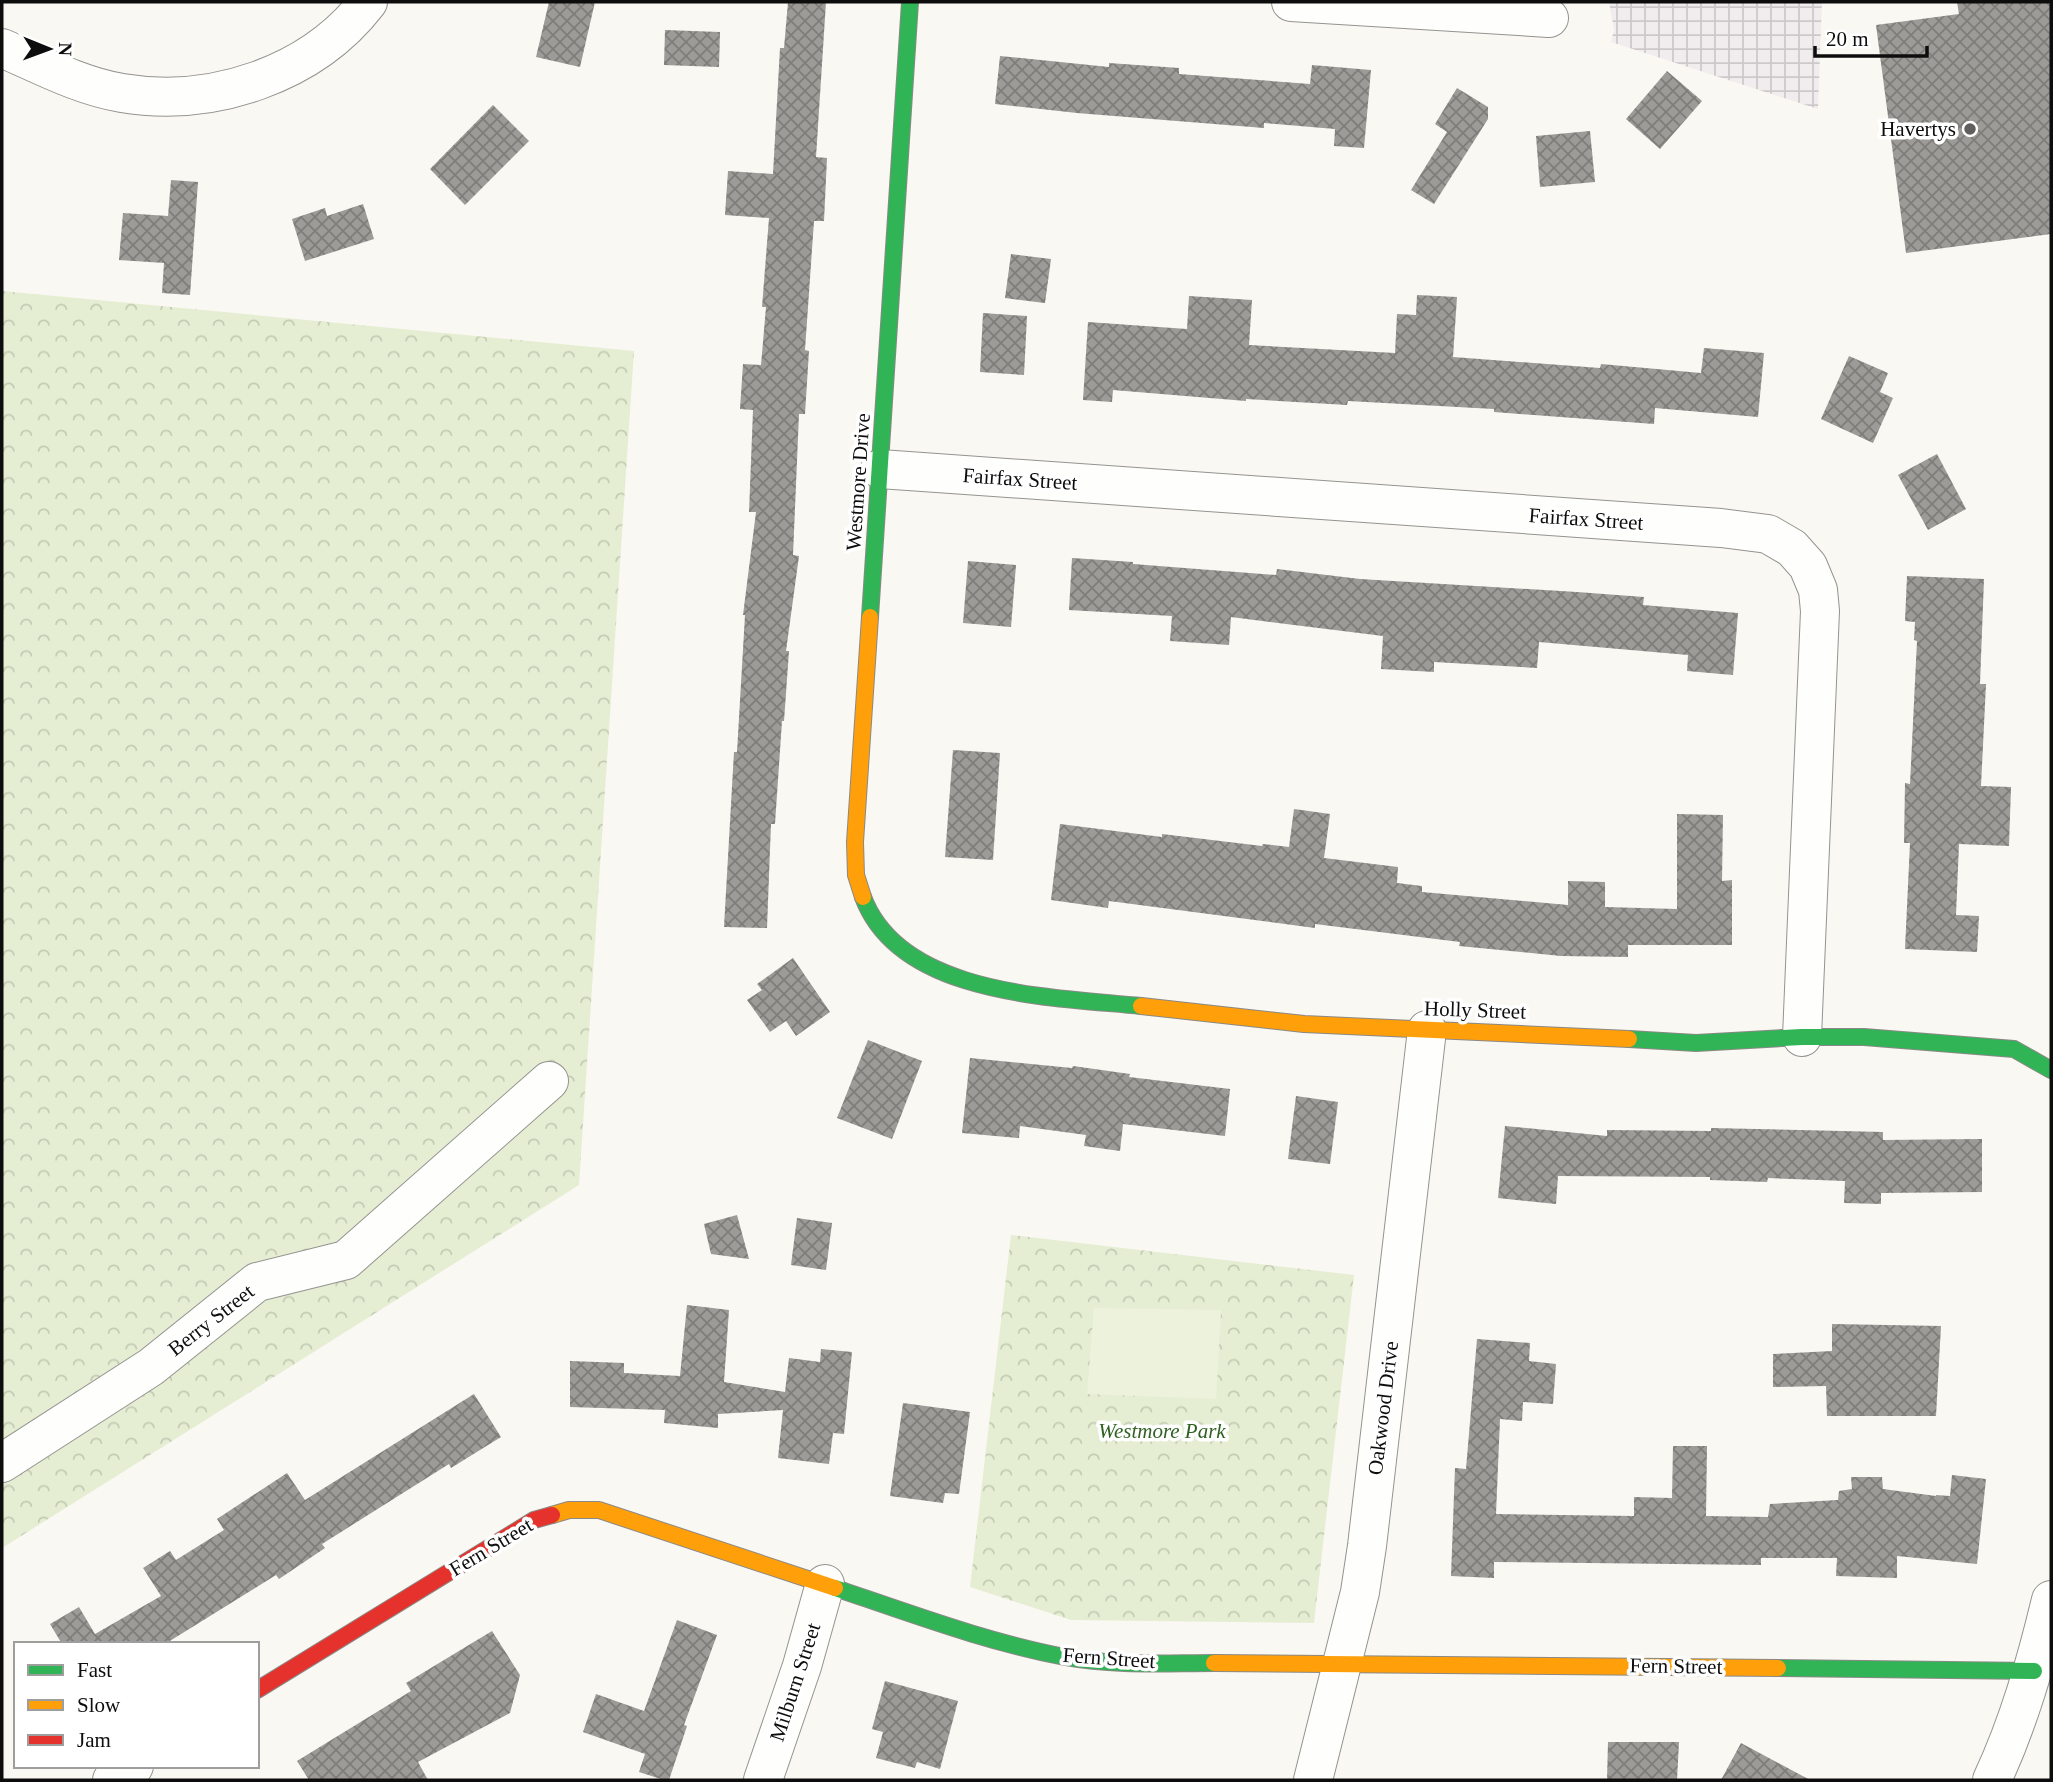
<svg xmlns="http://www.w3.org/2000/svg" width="2053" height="1782" font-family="'Times New Roman',serif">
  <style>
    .industrial { fill: url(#industrial-grid) }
    .park { fill: url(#park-crowns) }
    .pitch { fill: #edf2dd }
    .building { fill: url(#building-cross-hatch) }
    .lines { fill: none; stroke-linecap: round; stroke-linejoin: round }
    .street-casing { stroke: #949390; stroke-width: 40 }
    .fast-casing { stroke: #8a8987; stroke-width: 18 }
    .slow-casing { stroke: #8a8987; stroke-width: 18 }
    .jam-casing { stroke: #8a8987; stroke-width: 18 }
    .street { stroke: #fefefd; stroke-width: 38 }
    .fast { stroke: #30b455; stroke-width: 16 }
    .slow { stroke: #ff9f0a; stroke-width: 16 }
    .jam { stroke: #e5322d; stroke-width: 16 }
    .poi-dot { fill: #605f5d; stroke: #fff; stroke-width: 2.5 }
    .labels { text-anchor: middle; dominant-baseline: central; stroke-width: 7; stroke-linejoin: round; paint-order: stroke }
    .poi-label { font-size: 21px; fill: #0d0d0d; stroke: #fff; text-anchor: end }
    .street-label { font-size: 21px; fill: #0d0d0d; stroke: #fff }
    .park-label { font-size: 21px; font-style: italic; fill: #316122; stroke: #fff }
  </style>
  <defs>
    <pattern id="industrial-grid" width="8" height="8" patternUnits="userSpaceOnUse" patternTransform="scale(1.75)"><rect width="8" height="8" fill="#f1ecee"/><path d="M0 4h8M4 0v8" fill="none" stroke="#cdc9cb"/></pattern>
    <pattern id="park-crowns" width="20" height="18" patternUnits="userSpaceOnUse" patternTransform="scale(1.75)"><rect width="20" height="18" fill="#e5eed3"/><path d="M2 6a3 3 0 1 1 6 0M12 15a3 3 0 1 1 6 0" fill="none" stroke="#c3cbb4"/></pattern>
    <pattern id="building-cross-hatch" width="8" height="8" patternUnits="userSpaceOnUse" patternTransform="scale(1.75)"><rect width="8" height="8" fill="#9d9b98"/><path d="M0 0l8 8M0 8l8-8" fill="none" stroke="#7e7d7a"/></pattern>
  </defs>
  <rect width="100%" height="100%" fill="#faf8f2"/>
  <polygon class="industrial" points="1609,2 1822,2 1818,109 1611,42 1614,30"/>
  <g class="park">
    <polygon points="2,291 634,351 579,1185 2,1548"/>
    <polygon points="1011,1235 1354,1275 1314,1623 1071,1620 970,1587"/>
  </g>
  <polygon class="pitch" points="1094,1308 1221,1310 1216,1399 1087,1394"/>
  <g class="building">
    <polygon points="549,2 595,2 580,67 536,57"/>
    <polygon points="788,2 826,2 816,157 827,158 824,221 814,221 805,350 809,351 805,414 799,414 793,555 799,556 786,651 789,651 784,721 782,721 775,824 771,824 767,928 724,927 734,752 737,752 745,615 743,615 756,512 749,512 753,410 740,409 743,364 761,365 766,307 762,307 769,218 725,215 728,171 773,174 780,48 784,48"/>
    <polygon points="1957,2 2051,2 2051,234 1906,253 1876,25 1959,14"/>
    <polygon points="665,30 720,32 719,67 664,65"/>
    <polygon points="1000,56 1109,67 1109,63 1179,68 1179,74 1310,84 1312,65 1371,70 1364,148 1334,146 1335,129 1264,123 1264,128 1077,113 995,104"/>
    <polygon points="1667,71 1702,101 1660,149 1626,119"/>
    <polygon points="1457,88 1488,107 1488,119 1434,204 1411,190 1447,132 1435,124"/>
    <polygon points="493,105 529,141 465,205 430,169"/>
    <polygon points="1590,131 1595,182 1540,187 1536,136"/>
    <polygon points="171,180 198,182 190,295 162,293 164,263 119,260 123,213 168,216"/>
    <polygon points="363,204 374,239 305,261 292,219 325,208 327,216"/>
    <polygon points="1011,254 1051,259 1045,303 1005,298"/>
    <polygon points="1417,295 1457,297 1453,357 1600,368 1601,364 1701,373 1704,348 1764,353 1758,417 1655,408 1654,424 1494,412 1494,409 1348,401 1347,405 1246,399 1246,401 1113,390 1112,402 1083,400 1088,322 1187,329 1189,296 1252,300 1249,345 1395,353 1397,314 1416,315"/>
    <polygon points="983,313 1027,316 1024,375 980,372"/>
    <polygon points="1849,356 1888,373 1880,392 1893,398 1873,443 1821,419"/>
    <polygon points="1937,454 1966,509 1928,530 1898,475"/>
    <polygon points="1072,558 1133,562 1133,564 1276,575 1277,569 1360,579 1577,592 1644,597 1643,605 1738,613 1733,675 1687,671 1688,655 1539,642 1537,668 1434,662 1434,672 1381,669 1383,636 1231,617 1229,645 1170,641 1172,616 1069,610"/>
    <polygon points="968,561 1016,565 1011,627 963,623"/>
    <polygon points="1907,576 1984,579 1980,684 1986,684 1981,786 2011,787 2009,846 1959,844 1956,915 1979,916 1977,952 1905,949 1910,843 1904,843 1905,783 1910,784 1917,641 1914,640 1915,622 1905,621"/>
    <polygon points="953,750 1000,753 993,860 945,857"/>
    <polygon points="1294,809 1330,814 1324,858 1398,867 1397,883 1422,886 1422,892 1568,905 1568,881 1605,882 1605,907 1677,909 1677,814 1723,815 1722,881 1732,880 1732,945 1628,945 1628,957 1561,956 1459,946 1460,942 1315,924 1315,928 1109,901 1108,908 1051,900 1060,824 1162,837 1162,834 1262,846 1263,844 1289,847"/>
    <polygon points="793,958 830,1012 796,1036 786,1021 770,1032 747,1000 762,990 757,984"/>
    <polygon points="868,1040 922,1061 892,1139 837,1118"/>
    <polygon points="970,1058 1072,1068 1073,1066 1130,1074 1129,1077 1230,1089 1225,1136 1123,1124 1120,1151 1084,1146 1086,1135 1020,1126 1019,1138 962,1133"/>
    <polygon points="1296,1096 1338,1102 1330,1164 1288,1159"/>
    <polygon points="1505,1126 1607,1136 1607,1130 1711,1131 1711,1128 1883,1132 1883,1140 1982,1139 1982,1192 1881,1193 1881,1204 1844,1203 1845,1181 1768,1178 1767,1182 1710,1180 1710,1177 1558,1176 1556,1204 1498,1198"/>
    <polygon points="737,1215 749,1259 711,1254 704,1224"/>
    <polygon points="797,1218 832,1223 826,1270 791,1265"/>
    <polygon points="687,1305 729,1310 724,1382 785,1392 789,1358 820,1362 821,1349 852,1352 844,1434 833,1433 829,1464 778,1458 783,1410 718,1414 718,1428 664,1423 665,1410 570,1407 570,1361 624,1363 624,1373 680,1376"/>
    <polygon points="1832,1324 1941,1326 1936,1416 1827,1416 1826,1386 1773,1387 1773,1354 1832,1351"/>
    <polygon points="1477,1339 1530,1343 1529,1361 1556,1364 1553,1404 1523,1402 1522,1421 1500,1419 1496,1514 1634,1516 1634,1497 1672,1498 1673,1446 1707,1446 1706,1516 1768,1517 1770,1504 1838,1500 1839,1491 1852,1489 1851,1477 1882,1477 1883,1489 1936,1496 1936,1495 1950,1496 1952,1475 1986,1479 1977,1564 1897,1556 1897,1578 1836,1576 1837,1558 1761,1558 1761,1565 1494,1562 1494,1578 1451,1576 1455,1468 1466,1469"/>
    <polygon points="474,1394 501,1437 451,1468 449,1464 322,1544 325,1548 279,1579 276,1575 165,1644 62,1644 50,1624 79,1607 95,1634 161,1596 143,1568 170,1551 176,1560 224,1530 217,1519 287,1473 305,1500"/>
    <polygon points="903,1403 970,1412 959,1494 945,1493 943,1503 890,1496"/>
    <polygon points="677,1620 717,1635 684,1725 687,1726 669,1780 664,1780 639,1772 645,1754 583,1732 596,1694 644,1711"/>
    <polygon points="492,1631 520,1675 510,1713 418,1762 428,1780 309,1780 297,1761 411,1691 406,1683"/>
    <polygon points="885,1681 958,1701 940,1769 917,1762 915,1768 876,1758 883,1732 872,1729"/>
    <polygon points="1608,1742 1679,1742 1677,1780 1607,1780"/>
    <polygon points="1741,1743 1810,1780 1721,1780"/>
  </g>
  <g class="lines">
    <g class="street-casing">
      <g id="street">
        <polyline points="1291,2 1549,18"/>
        <path d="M2 48C41 65 80 86 122 93 212 108 312 75 368 2"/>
        <polyline points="880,469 1721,528 1768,534 1792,548 1808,566 1818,590 1820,611 1802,1037"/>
        <polyline points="2,1463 151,1367 257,1282 346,1260 549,1081"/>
        <polyline points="112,1780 134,1766"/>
        <polyline points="763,1780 802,1666 825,1584"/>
        <polyline points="1313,1780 1360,1592 1367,1546 1427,1030"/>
        <path d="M1992 1780C2019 1722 2036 1662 2051 1600"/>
      </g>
    </g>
    <g class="fast-casing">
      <g id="fast">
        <polyline points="870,617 910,2"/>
        <path d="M863 897C900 996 1053 997 1141 1006"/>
        <polyline points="1629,1039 1696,1043 1802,1037 1864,1037 2014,1049 2051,1070"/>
        <path d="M835 1588C910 1613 986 1642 1065 1657 1114 1666 1164 1663 1214 1663"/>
        <polyline points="1778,1668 2034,1671"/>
      </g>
    </g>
    <g class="slow-casing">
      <g id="slow">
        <polyline points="863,897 856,875 855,842 870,617"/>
        <polyline points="1141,1006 1304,1024 1629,1039"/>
        <polyline points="552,1515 569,1510 599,1510 835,1588"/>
        <polyline points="1214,1663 1778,1668"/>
      </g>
    </g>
    <g class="jam-casing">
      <polyline id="jam" points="257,1690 534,1520 552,1515"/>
    </g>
    <use href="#street" class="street"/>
    <use href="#fast" class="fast"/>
    <use href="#slow" class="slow"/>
    <use href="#jam" class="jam"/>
  </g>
  <circle class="poi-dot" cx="1970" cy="129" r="7"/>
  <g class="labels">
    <g class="poi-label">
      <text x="1956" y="129">Havertys</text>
    </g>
    <g class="street-label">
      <text transform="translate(1020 479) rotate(4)">Fairfax Street</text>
      <text transform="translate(858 482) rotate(-86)">Westmore Drive</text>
      <text transform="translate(1586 519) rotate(4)">Fairfax Street</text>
      <text transform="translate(1475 1010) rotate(2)">Holly Street</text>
      <text transform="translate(211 1320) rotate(-38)">Berry Street</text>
      <text transform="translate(1383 1408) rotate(-83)">Oakwood Drive</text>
      <text transform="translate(491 1547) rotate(-31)">Fern Street</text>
      <text transform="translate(1109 1658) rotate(4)">Fern Street</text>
      <text transform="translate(1676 1666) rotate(1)">Fern Street</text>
      <text transform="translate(795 1682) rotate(-72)">Milburn Street</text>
    </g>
    <g class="park-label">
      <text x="1162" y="1431">Westmore Park</text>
    </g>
  </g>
  <rect width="2053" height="1782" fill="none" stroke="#0d0d0d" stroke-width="7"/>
  <rect x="14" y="1642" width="245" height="126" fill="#ffffff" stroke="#9e9e9e" stroke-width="2"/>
  <rect x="28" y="1665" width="35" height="10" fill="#30b455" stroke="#9e9e9e" stroke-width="2"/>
  <text x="77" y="1677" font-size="21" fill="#0d0d0d">Fast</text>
  <rect x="28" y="1700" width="35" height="10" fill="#ff9f0a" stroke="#9e9e9e" stroke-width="2"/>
  <text x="77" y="1712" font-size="21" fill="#0d0d0d">Slow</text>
  <rect x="28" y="1735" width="35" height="10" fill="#e5322d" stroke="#9e9e9e" stroke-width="2"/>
  <text x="77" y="1747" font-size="21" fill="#0d0d0d">Jam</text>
  <g transform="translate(49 49) rotate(91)" stroke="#ffffff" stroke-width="5" paint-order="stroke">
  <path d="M0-5L12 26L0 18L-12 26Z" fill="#0d0d0d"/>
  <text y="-10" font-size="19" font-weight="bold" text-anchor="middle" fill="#0d0d0d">N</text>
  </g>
  <path d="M1815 46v10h112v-10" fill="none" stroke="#0d0d0d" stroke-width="3.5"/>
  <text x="1826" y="46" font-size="21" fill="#0d0d0d" stroke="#ffffff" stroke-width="5" paint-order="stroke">20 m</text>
</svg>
